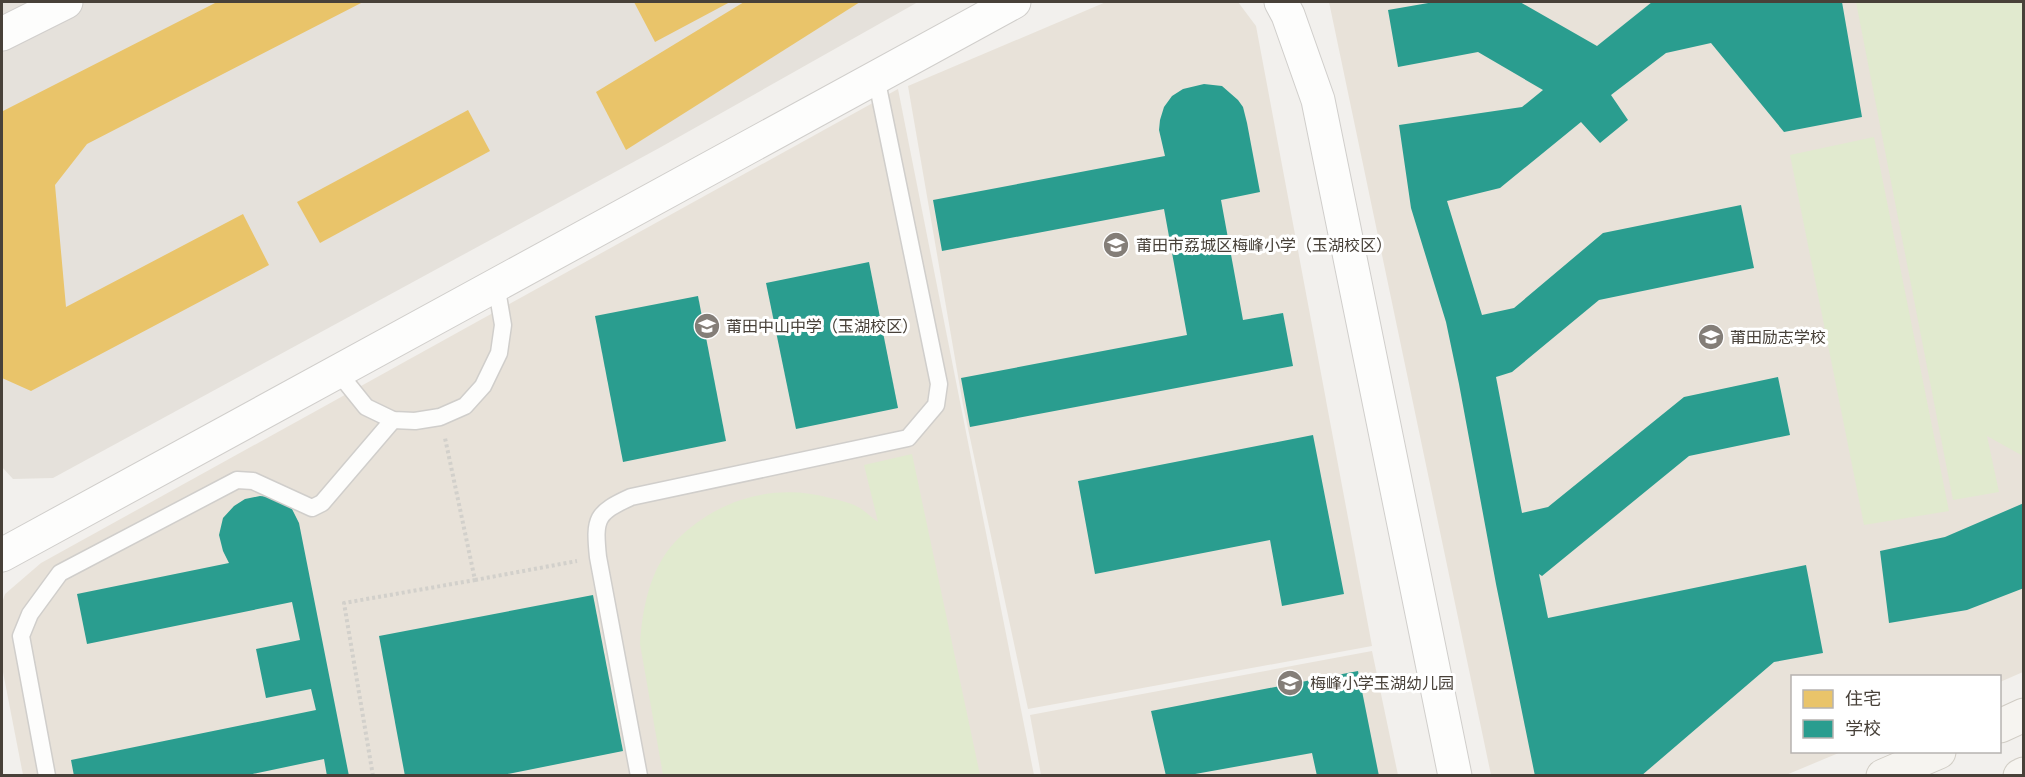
<svg xmlns="http://www.w3.org/2000/svg" width="2025" height="777" font-family="'Noto Sans','Noto Sans SC',sans-serif">
  <style>
    .residential { fill: #e5e1db }
    .education { fill: #e8e2d9 }
    .green { fill: #e1eacf }
    .homes { fill: #e9c46a }
    .schools { fill: #2a9d8f }
    .lines { fill: none; stroke-linecap: round; stroke-linejoin: round }
    .lane-casing { stroke: #d0cecb; stroke-width: 19 }
    .street-casing { stroke: #d0cecb; stroke-width: 35 }
    .secondary-casing { stroke: #d0ccc4; stroke-width: 35 }
    .path { stroke: #d2d0cb; stroke-width: 4; stroke-dasharray: 3 3; stroke-linecap: butt }
    .lane { stroke: #fdfdfc; stroke-width: 16 }
    .street { stroke: #fdfdfc; stroke-width: 33 }
    .secondary { stroke: #f6f4f0; stroke-width: 33 }
    .labels { text-anchor: middle; dominant-baseline: central; stroke-width: 6; stroke-linejoin: round; paint-order: stroke }
    .poi-label { font-size: 16px; fill: #484139; stroke: #fff; text-anchor: start }
  </style>
  <rect width="100%" height="100%" fill="#f2f0ed"/>
  <polygon class="residential" points="2,2 918,2 661,147 53,478 13,479 2,467"/>
  <g class="education">
    <polygon points="1106,2 1238,2 1256,26 1372,646 1028,709 963,405 908,86"/>
    <polygon points="1329,2 2023,2 2023,672 2000,682 2000,676 1792,676 1792,752 1841,752 1786,775 1491,775"/>
    <polygon points="898,89 1034,775 23,775 2,667 2,603 5,594 41,563"/>
    <polygon points="1372,651 1398,775 1041,775 1030,715"/>
  </g>
  <g class="green">
    <polygon points="1856,2 2023,2 2023,456 1987,436 1999,492 1953,500"/>
    <polygon points="1874,137 1949,511 1864,525 1790,155"/>
    <path d="M912 454 980 775H663L640 644C642 610 650 568 675 542 715 500 774 482 830 498 840 500 851 503 860 508 866 512 872 518 878 522L864 465Z"/>
  </g>
  <g class="homes">
    <polygon points="217,2 363,2 87,144 55,185 66,307 243,214 269,265 31,391 2,378 3,111"/>
    <polygon points="634,2 730,2 655,42"/>
    <polygon points="744,2 860,2 626,150 596,92"/>
    <polygon points="468,110 490,151 320,243 297,202"/>
  </g>
  <g class="schools">
    <polygon points="1434,2 1520,2 1597,46 1652,2 1842,2 1862,117 1784,132 1711,43 1666,53 1611,95 1628,120 1600,143 1581,122 1500,188 1447,201 1482,315 1514,308 1603,233 1741,205 1754,268 1599,300 1512,372 1496,377 1522,513 1548,507 1684,397 1778,377 1790,435 1689,456 1542,576 1539,574 1548,618 1806,565 1823,653 1774,662 1641,776 1535,776 1496,584 1459,384 1446,322 1411,208 1399,125 1522,107 1543,90 1478,52 1398,67 1388,10"/>
    <polygon points="1204,84 1222,86 1238,100 1243,107 1247,123 1260,192 1221,200 1243,320 1283,313 1293,366 970,427 961,378 1187,335 1164,209 942,251 933,200 1165,156 1159,130 1160,120 1164,107 1172,96 1183,89"/>
    <polygon points="869,262 898,408 796,429 766,283"/>
    <polygon points="698,296 726,441 623,462 595,316"/>
    <polygon points="1313,435 1344,594 1282,606 1270,540 1095,574 1078,481"/>
    <polygon points="260,496 270,497 286,503 292,509 299,523 349,776 327,776 324,759 243,776 74,776 71,760 316,710 311,689 266,698 256,649 300,640 292,602 87,644 77,594 229,563 223,551 219,535 223,518 234,506 245,499"/>
    <polygon points="2024,503 2024,588 1967,610 1889,623 1880,551 1945,537"/>
    <polygon points="593,595 623,751 498,776 405,776 379,636"/>
    <polygon points="1358,671 1379,776 1317,776 1312,753 1184,776 1166,776 1151,711"/>
  </g>
  <g class="lines">
    <g class="lane-casing">
      <g id="lane">
        <polyline points="337,371 366,407 393,420 415,421 440,417 465,406 483,386 499,353 503,325 496,284"/>
        <polyline points="47,776 21,636 30,614 60,573 237,480 253,481 312,508 322,503 393,420"/>
        <path d="M639 776 598 557C594 518 596 513 631 497L908 438 936 405 939 384 876 77"/>
      </g>
    </g>
    <g class="street-casing">
      <g id="street">
        <polyline points="1281,2 1288,15 1318,100 1455,776"/>
        <polyline points="2,34 66,2"/>
        <polyline points="2,555 1014,2"/>
      </g>
    </g>
    <g class="secondary-casing">
      <g id="secondary">
        <polyline points="2000,726 2024,715"/>
        <polyline points="1883,776 1939,752"/>
        <polyline points="2020,776 2024,774"/>
      </g>
    </g>
    <g class="path">
      <polyline points="475,580 577,561"/>
      <polyline points="373,776 344,603 475,580 445,438"/>
    </g>
    <use href="#lane" class="lane"/>
    <use href="#street" class="street"/>
    <use href="#secondary" class="secondary"/>
  </g>
  <defs>
    <g id="school-disc" transform="scale(1.35)"><circle r="9.5" fill="#847e78" stroke="#fff"/><path d="M0-5L7-2L0 1L-7-2ZM-4 1L0 2.5L4 1V4Q0 6-4 4Z" fill="#fff"/></g>
  </defs>
  <g fill-rule="evenodd">
    <use href="#school-disc" x="1116" y="245"/>
    <use href="#school-disc" x="707" y="326"/>
    <use href="#school-disc" x="1711" y="337"/>
    <use href="#school-disc" x="1290" y="683"/>
  </g>
  <g class="labels">
    <g class="poi-label">
      <text x="1136" y="245">莆田市荔城区梅峰小学（玉湖校区）</text>
      <text x="726" y="326">莆田中山中学（玉湖校区）</text>
      <text x="1730" y="337">莆田励志学校</text>
      <text x="1310" y="683">梅峰小学玉湖幼儿园</text>
    </g>
  </g>
  <rect width="2025" height="777" fill="none" stroke="#484139" stroke-width="6"/>
  <rect x="1791" y="675" width="210" height="78" fill="#ffffff" stroke="#b6b3b0" stroke-width="1.5"/>
  <rect x="1803" y="690" width="30" height="18" fill="#e9c46a" stroke="#b6b3b0" stroke-width="1.5"/>
  <text x="1845" y="705" font-size="18" fill="#484139">住宅</text>
  <rect x="1803" y="720" width="30" height="18" fill="#2a9d8f" stroke="#b6b3b0" stroke-width="1.5"/>
  <text x="1845" y="735" font-size="18" fill="#484139">学校</text>
</svg>
